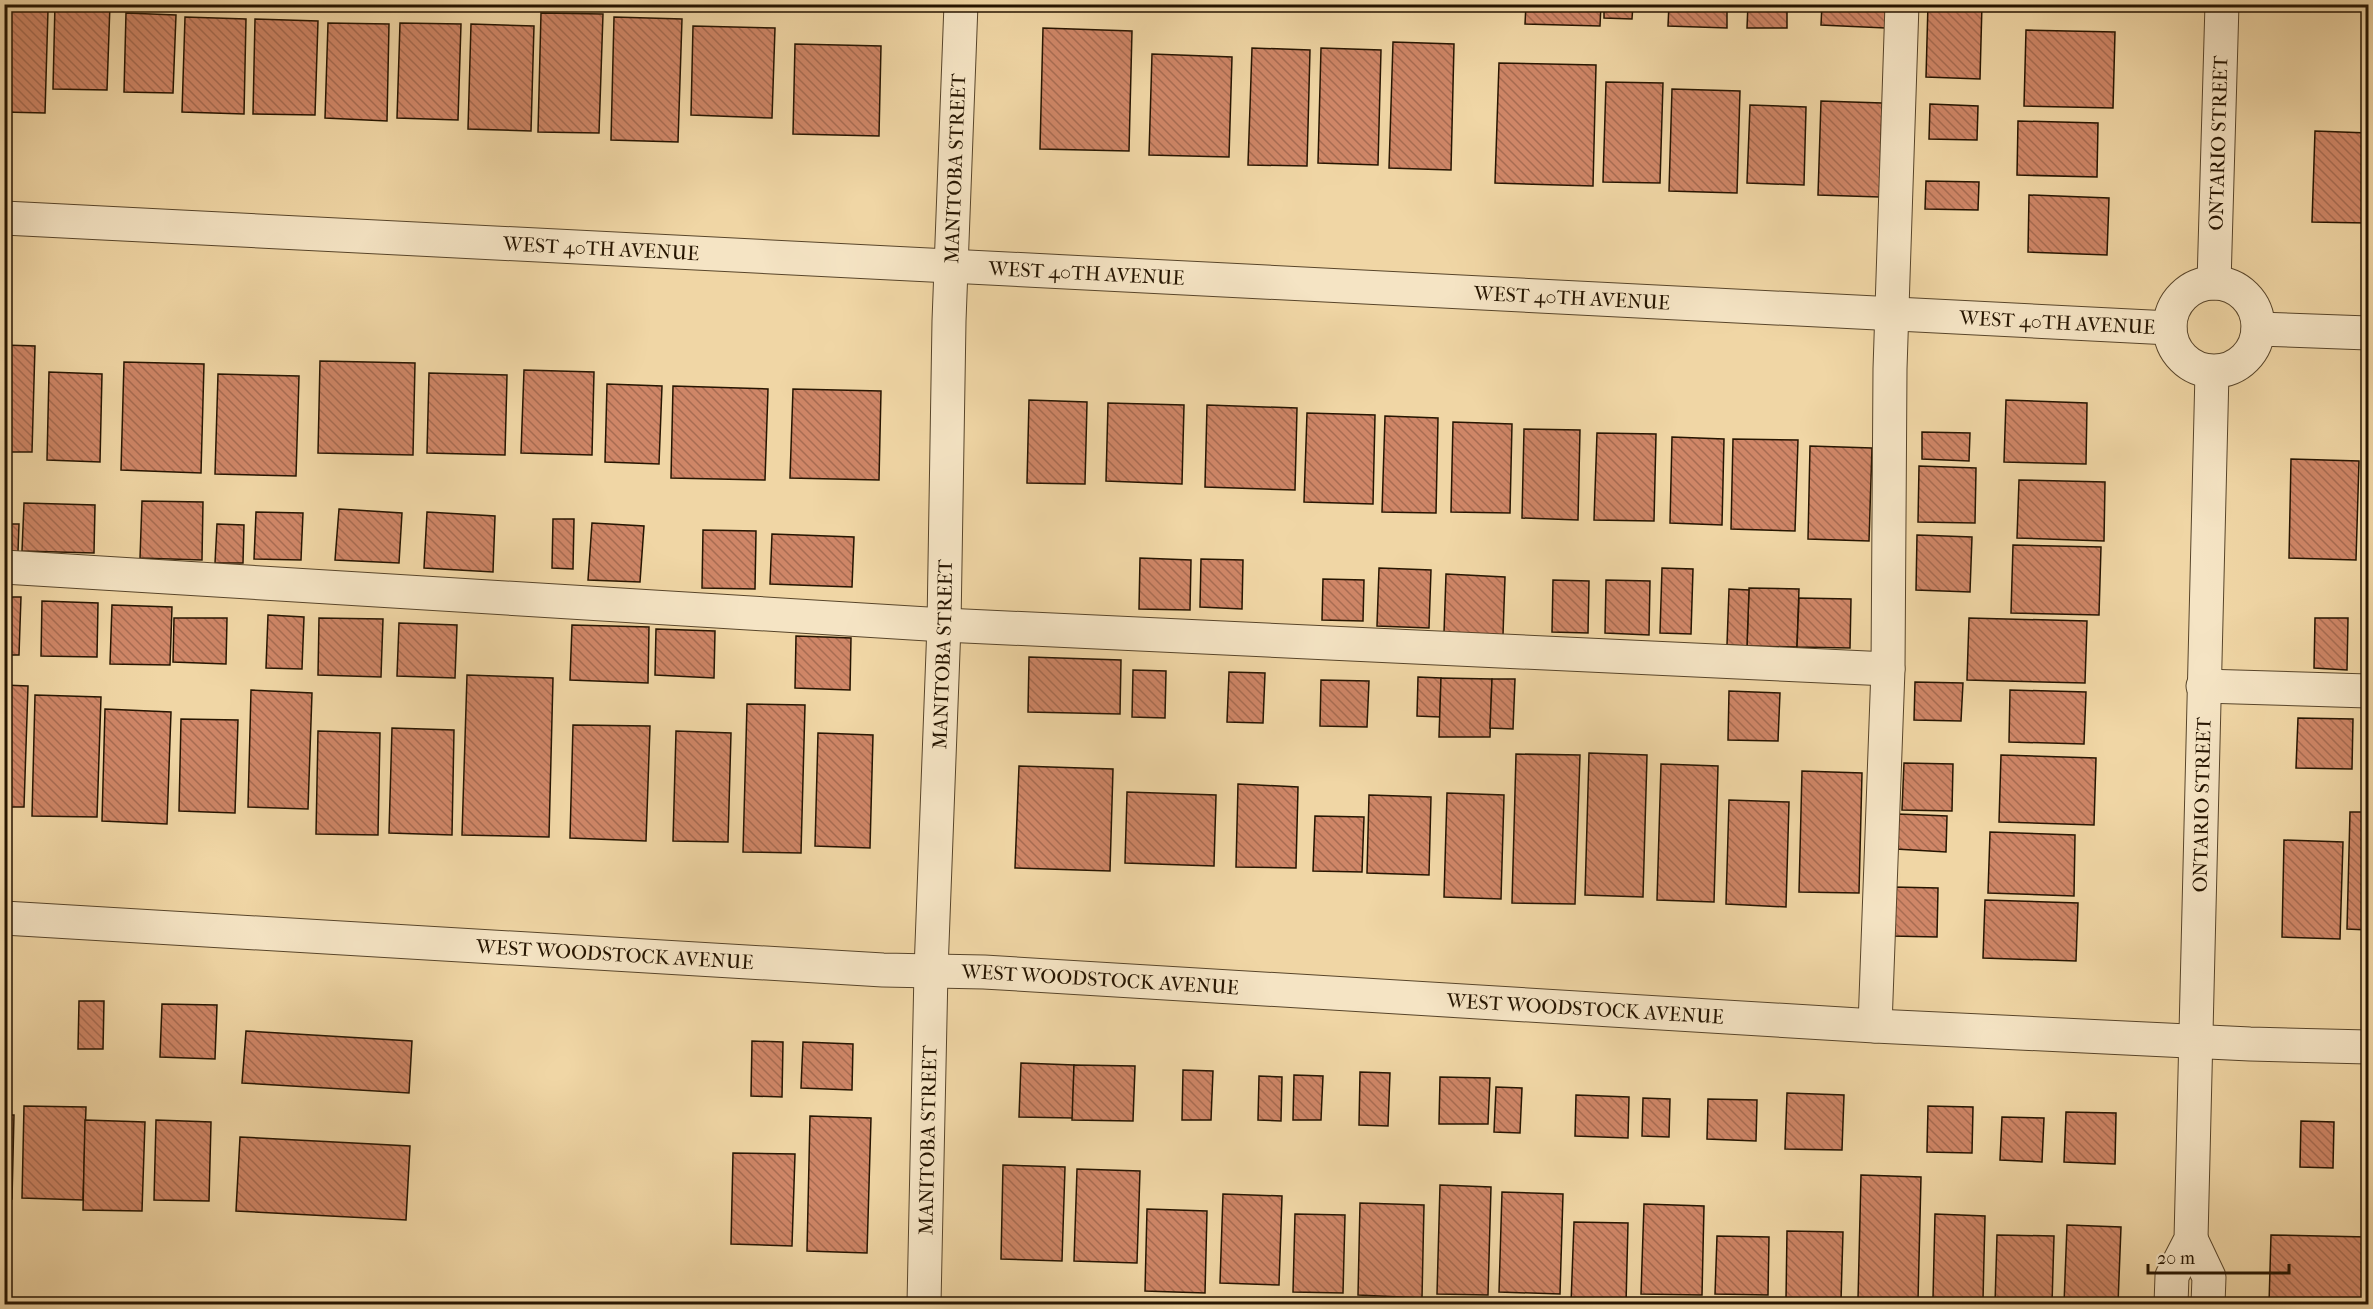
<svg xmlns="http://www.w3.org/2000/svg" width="2373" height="1309" font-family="'IM FELL French Canon',serif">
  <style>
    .building { fill: url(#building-back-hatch); stroke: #261501; stroke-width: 1.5 }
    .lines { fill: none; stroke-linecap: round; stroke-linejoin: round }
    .minor-casing { stroke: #58452a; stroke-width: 35 }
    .minor { stroke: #f5e4c4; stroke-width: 33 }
    .labels { text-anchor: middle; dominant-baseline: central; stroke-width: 6; stroke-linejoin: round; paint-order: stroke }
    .street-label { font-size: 20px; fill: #261501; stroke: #f5e4c4 }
  </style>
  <defs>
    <pattern id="building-back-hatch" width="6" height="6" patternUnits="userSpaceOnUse" patternTransform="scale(1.5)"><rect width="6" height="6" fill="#cf8667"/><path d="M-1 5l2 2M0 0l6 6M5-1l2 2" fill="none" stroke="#a86c52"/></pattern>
  </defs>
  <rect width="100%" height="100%" fill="#f0d6a5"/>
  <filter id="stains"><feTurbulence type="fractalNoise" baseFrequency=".00333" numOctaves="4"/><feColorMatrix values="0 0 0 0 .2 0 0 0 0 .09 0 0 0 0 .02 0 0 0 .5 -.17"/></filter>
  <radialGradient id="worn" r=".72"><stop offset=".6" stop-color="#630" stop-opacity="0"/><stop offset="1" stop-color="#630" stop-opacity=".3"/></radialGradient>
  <g class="building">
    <polygon points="55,4 110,4 107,90 53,89"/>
    <polygon points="1175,4 1250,4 1249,11 1175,10"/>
    <polygon points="1323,4 1363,4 1363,9 1323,7"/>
    <polygon points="1526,4 1601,4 1600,26 1525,24"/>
    <polygon points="1604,4 1633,4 1632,19 1604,18"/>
    <polygon points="1669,4 1727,4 1727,28 1668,26"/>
    <polygon points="1748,4 1787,4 1787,28 1747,28"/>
    <polygon points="1822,4 1886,4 1885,28 1821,25"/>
    <polygon points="1928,4 1982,4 1980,79 1926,77"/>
    <polygon points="4,9 48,10 45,113 4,112"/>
    <polygon points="126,13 176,15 173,93 124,92"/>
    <polygon points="541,13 603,14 599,133 538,132"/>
    <polygon points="185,17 246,19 244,114 182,112"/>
    <polygon points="614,17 682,19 678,142 611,140"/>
    <polygon points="255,19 318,21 315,115 253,114"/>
    <polygon points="328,23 389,24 387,121 325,118"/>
    <polygon points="400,23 461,24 458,120 397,118"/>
    <polygon points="471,24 534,26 531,131 468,129"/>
    <polygon points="693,26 775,28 772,118 691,115"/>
    <polygon points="1043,28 1132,31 1129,151 1040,149"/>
    <polygon points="2026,30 2115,32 2113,108 2024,106"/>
    <polygon points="1393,42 1454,44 1451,170 1389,168"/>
    <polygon points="795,44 881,46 879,136 793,134"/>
    <polygon points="1252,48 1310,50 1307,166 1248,165"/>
    <polygon points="1321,48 1381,50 1378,165 1318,163"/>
    <polygon points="1152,54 1232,57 1229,157 1149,155"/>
    <polygon points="1499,63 1596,65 1593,186 1495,183"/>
    <polygon points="1606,82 1663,83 1660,183 1603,182"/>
    <polygon points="1672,89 1740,91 1737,193 1669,191"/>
    <polygon points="1821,101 1882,103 1880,197 1818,195"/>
    <polygon points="1930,104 1978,106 1977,140 1929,139"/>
    <polygon points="1750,105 1806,107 1804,185 1747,183"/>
    <polygon points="2018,121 2098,123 2097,177 2017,175"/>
    <polygon points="2315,131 2368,133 2366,223 2312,222"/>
    <polygon points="1926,181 1979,182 1978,210 1925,209"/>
    <polygon points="2029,195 2109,198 2107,255 2028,252"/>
    <polygon points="4,345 35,346 32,452 4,452"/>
    <polygon points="320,361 415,363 413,455 318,453"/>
    <polygon points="124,362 204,364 201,473 121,470"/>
    <polygon points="524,370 594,372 592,455 521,453"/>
    <polygon points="49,372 102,374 100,462 47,460"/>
    <polygon points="429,373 507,375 505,455 427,453"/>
    <polygon points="218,374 299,376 296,476 215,474"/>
    <polygon points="607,384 662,386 659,464 605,462"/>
    <polygon points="673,386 768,389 765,480 671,478"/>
    <polygon points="793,389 881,391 879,480 790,478"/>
    <polygon points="1029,400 1087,402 1085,484 1027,483"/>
    <polygon points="2006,400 2087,403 2086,464 2004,462"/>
    <polygon points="1108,403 1184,405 1182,484 1106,481"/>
    <polygon points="1207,405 1297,408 1295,490 1205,487"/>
    <polygon points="1307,413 1375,415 1373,504 1304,502"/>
    <polygon points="1385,416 1438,418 1436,513 1382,512"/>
    <polygon points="1453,422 1512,424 1510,513 1451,512"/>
    <polygon points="1524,429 1580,430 1578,520 1522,518"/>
    <polygon points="1922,432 1970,433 1969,461 1922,459"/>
    <polygon points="1597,433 1656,434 1654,521 1594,520"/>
    <polygon points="1672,437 1724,439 1722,525 1670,523"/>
    <polygon points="1733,439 1798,440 1795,531 1731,529"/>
    <polygon points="1810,446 1872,448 1869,541 1808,539"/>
    <polygon points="2291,459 2359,461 2356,560 2289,558"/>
    <polygon points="2367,459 2368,459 2368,578 2363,578"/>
    <polygon points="1919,466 1976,468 1975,523 1918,522"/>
    <polygon points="2019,480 2105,482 2104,541 2017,538"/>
    <polygon points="142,501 203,502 202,560 140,558"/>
    <polygon points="24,503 95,505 94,553 22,551"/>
    <polygon points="339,509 402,513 399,563 335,560"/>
    <polygon points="256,512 303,513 301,560 254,559"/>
    <polygon points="427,512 495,516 493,572 424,568"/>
    <polygon points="553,519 574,519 573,569 552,568"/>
    <polygon points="592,523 644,526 640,582 588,580"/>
    <polygon points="4,524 19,524 18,552 4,552"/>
    <polygon points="217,524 244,525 243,563 215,563"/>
    <polygon points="703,530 756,531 755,589 702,588"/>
    <polygon points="772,534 854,537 852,587 770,584"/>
    <polygon points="1917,535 1972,537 1970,592 1916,590"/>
    <polygon points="2013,545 2101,547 2099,615 2011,613"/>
    <polygon points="1140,558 1191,560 1190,610 1139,609"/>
    <polygon points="1201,559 1243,560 1242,609 1200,607"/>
    <polygon points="1379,568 1431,570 1429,628 1377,626"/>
    <polygon points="1662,568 1693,569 1691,634 1660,633"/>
    <polygon points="1446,574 1505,577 1503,635 1444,633"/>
    <polygon points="1323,579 1364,580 1363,621 1322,620"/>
    <polygon points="1553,580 1589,581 1588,633 1552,632"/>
    <polygon points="1606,580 1650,581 1649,635 1605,633"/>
    <polygon points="1749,588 1799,589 1797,647 1747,646"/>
    <polygon points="1729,589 1749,590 1747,646 1727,645"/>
    <polygon points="4,597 21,597 19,655 4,655"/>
    <polygon points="1799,598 1851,599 1850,648 1797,647"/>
    <polygon points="42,601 98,603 97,657 41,656"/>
    <polygon points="112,605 172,607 170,665 110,664"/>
    <polygon points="268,615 304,617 302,669 266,668"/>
    <polygon points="174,618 227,618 226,664 173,662"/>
    <polygon points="319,618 383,619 381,677 318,675"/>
    <polygon points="1969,618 2087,621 2085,683 1967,680"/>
    <polygon points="2315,618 2348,618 2347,670 2314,668"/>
    <polygon points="399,623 457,625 455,678 397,676"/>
    <polygon points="572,625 649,627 648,683 570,680"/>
    <polygon points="656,629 715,631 714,678 655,675"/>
    <polygon points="796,636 851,638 850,690 795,688"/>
    <polygon points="1029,657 1121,660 1120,714 1028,712"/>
    <polygon points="1133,670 1166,671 1165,718 1132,717"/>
    <polygon points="1229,672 1265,673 1263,723 1227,722"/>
    <polygon points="467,675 553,678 549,837 462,835"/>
    <polygon points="1418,677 1441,678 1440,717 1417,716"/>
    <polygon points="1441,678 1492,679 1490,737 1439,737"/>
    <polygon points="1492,679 1515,679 1513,729 1490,728"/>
    <polygon points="1321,680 1369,681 1367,727 1320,726"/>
    <polygon points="1915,682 1963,683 1961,721 1914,720"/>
    <polygon points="4,685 28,686 24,807 4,807"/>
    <polygon points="251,690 312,693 308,809 248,807"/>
    <polygon points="2010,690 2086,692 2084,744 2009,742"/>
    <polygon points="1729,691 1780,693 1778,741 1728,740"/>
    <polygon points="35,695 101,697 97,817 32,816"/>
    <polygon points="747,704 805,705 801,853 743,852"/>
    <polygon points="105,709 171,712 167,824 102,821"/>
    <polygon points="2298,718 2353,719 2352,769 2296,768"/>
    <polygon points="181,719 238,720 235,813 179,811"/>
    <polygon points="573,725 650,726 646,841 570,838"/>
    <polygon points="392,728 454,730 452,835 389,833"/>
    <polygon points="318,731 380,733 378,835 316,834"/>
    <polygon points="676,731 731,733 728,842 673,841"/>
    <polygon points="818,733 873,735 870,848 815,846"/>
    <polygon points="1589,753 1647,755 1643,897 1585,895"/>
    <polygon points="1516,754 1580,755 1575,904 1512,903"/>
    <polygon points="2001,755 2096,758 2094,825 1999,822"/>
    <polygon points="1904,763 1953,764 1952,811 1902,810"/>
    <polygon points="1661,764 1718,766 1714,902 1657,900"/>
    <polygon points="1019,766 1113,769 1110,871 1015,868"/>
    <polygon points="1802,771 1862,773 1859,893 1799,892"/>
    <polygon points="1238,784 1298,787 1296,868 1236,867"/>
    <polygon points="1127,792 1216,795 1214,866 1125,863"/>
    <polygon points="1447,793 1504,795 1501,899 1444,897"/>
    <polygon points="1369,795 1431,797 1429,875 1367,873"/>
    <polygon points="1729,800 1789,802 1786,907 1726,904"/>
    <polygon points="2350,812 2368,812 2368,930 2347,929"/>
    <polygon points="1898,814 1947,816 1946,852 1896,849"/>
    <polygon points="1315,816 1364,817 1362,872 1313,871"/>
    <polygon points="1990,832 2075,835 2074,896 1988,893"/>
    <polygon points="2284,840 2343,842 2340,939 2282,937"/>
    <polygon points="1893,887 1938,888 1937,937 1892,936"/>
    <polygon points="1985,900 2078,903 2076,961 1983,958"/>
    <polygon points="79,1001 104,1001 103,1049 78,1049"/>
    <polygon points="162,1004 217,1005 215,1059 160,1057"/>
    <polygon points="246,1031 412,1041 409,1093 242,1083"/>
    <polygon points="752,1041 783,1042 782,1097 751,1096"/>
    <polygon points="803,1042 853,1044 852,1090 801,1088"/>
    <polygon points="1021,1063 1074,1065 1073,1118 1019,1117"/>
    <polygon points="1074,1065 1135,1066 1133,1121 1072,1120"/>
    <polygon points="1183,1070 1213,1071 1211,1120 1182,1120"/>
    <polygon points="1360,1072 1390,1073 1388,1126 1359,1125"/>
    <polygon points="1294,1075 1323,1076 1321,1120 1293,1120"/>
    <polygon points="1259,1076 1282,1077 1281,1121 1258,1120"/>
    <polygon points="1440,1077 1490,1078 1488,1124 1439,1124"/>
    <polygon points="1496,1087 1522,1088 1520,1133 1494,1132"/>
    <polygon points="1787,1093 1844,1095 1842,1150 1785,1149"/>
    <polygon points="1576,1095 1629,1097 1628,1138 1575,1136"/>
    <polygon points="1643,1098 1670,1099 1669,1137 1642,1136"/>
    <polygon points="1708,1099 1757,1100 1756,1141 1707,1139"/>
    <polygon points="24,1106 86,1107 83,1200 22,1198"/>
    <polygon points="1928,1106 1973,1107 1972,1153 1927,1152"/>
    <polygon points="2066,1112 2116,1113 2115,1164 2064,1162"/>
    <polygon points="4,1115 14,1115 12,1199 4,1199"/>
    <polygon points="810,1116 871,1118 867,1253 807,1251"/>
    <polygon points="2002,1117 2044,1118 2042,1162 2000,1160"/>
    <polygon points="85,1120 145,1122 142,1211 83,1210"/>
    <polygon points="156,1120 211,1122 209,1201 154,1200"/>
    <polygon points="2301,1121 2334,1122 2333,1168 2300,1167"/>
    <polygon points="240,1137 410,1146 406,1220 236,1211"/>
    <polygon points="733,1153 795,1154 792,1246 731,1244"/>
    <polygon points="1003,1165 1065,1167 1062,1261 1001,1259"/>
    <polygon points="1077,1169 1140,1171 1137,1263 1074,1261"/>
    <polygon points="1861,1175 1921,1177 1918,1301 1858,1299"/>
    <polygon points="1440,1185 1491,1187 1488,1295 1437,1294"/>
    <polygon points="1502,1192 1563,1194 1560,1294 1499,1292"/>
    <polygon points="1223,1194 1282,1196 1279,1285 1220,1283"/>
    <polygon points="1360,1203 1424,1205 1422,1298 1358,1295"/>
    <polygon points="1644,1204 1704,1206 1702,1295 1641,1294"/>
    <polygon points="1147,1209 1207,1211 1205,1293 1145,1291"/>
    <polygon points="1295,1214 1345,1215 1343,1293 1293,1292"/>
    <polygon points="1935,1214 1985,1216 1983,1300 1933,1298"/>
    <polygon points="1574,1222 1628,1223 1626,1304 1571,1304"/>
    <polygon points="2067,1225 2121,1227 2118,1304 2064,1304"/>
    <polygon points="1787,1231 1843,1232 1841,1301 1786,1299"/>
    <polygon points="1997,1235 2054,1236 2052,1304 1995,1304"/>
    <polygon points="2271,1235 2368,1237 2368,1304 2269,1304"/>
    <polygon points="1717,1236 1769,1237 1768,1295 1715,1294"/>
  </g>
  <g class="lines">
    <g class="minor-casing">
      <g id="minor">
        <path id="s1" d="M4 218 2170 328"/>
        <path id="s2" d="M2214 283 2222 4"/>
        <circle cx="2214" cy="327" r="44"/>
        <polyline points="2258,329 2368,333"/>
        <polyline points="4,567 944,625 1888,669"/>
        <polyline points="2203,686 2368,691"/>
        <path id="s3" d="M4 918 883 970 984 972 1875 1026 2250 1044 2368 1047"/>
        <polyline points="1875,1026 1888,669 1890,369 1902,4"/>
        <polyline points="2191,1239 2209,1277 2208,1304"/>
        <path id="s4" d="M924 1304 931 971 944 625 949 321 961 4"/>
        <path id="s5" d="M2171 1304 2172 1276 2191 1239 2212 372"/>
      </g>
    </g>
    <use href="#minor" class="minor"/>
  </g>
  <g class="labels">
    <g class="street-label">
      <text stroke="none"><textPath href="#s2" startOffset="140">ONTARIO STREET</textPath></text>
      <text stroke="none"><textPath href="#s4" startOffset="1136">MANITOBA STREET</textPath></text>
      <text stroke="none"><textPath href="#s1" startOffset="598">WEST 40TH AVENUE</textPath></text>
      <text stroke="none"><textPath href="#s1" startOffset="1084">WEST 40TH AVENUE</textPath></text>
      <text stroke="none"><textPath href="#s1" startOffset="1570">WEST 40TH AVENUE</textPath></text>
      <text stroke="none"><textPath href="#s1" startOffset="2056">WEST 40TH AVENUE</textPath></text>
      <text stroke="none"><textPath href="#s4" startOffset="650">MANITOBA STREET</textPath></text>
      <text stroke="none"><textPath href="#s5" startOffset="504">ONTARIO STREET</textPath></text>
      <text stroke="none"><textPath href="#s3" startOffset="612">WEST WOODSTOCK AVENUE</textPath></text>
      <text stroke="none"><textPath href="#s3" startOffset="1098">WEST WOODSTOCK AVENUE</textPath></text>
      <text stroke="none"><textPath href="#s3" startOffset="1584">WEST WOODSTOCK AVENUE</textPath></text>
      <text stroke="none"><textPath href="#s4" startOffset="164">MANITOBA STREET</textPath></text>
    </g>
  </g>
  <rect width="2373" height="1309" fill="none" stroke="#f0d6a5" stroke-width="24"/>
  <rect x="6" y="6" width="2361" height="1297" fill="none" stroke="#261501" stroke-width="3"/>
  <rect x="12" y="12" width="2349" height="1285" fill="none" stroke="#261501" stroke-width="1.5"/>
  <path d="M2148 1264v9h141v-9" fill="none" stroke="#261501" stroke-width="3"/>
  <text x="2157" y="1264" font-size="18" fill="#261501" stroke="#f5e4c4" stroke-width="4.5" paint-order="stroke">20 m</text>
  <rect width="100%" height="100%" filter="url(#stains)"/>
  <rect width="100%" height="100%" fill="url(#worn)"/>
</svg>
